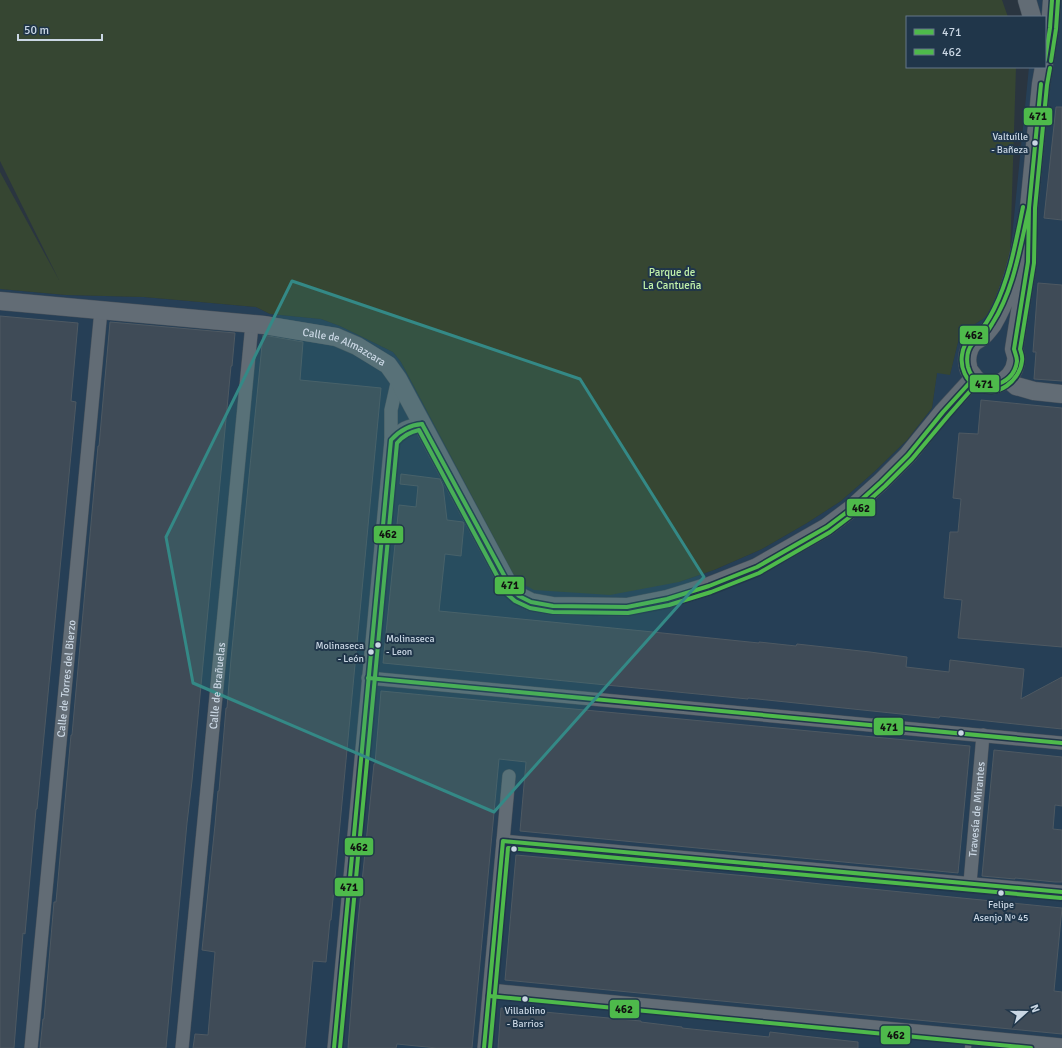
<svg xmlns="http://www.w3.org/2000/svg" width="1062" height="1048" font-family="Signika,sans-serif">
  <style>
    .built { fill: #263f56 }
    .green { fill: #364632 }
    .building { fill: #3f4b57; stroke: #4e5962 }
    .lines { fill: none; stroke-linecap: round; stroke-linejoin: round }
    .lane-casing { stroke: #47515b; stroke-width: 7 }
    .street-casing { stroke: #47515b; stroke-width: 14 }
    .secondary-casing { stroke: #47515b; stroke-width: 19 }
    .lane { stroke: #626c75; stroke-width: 6 }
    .street { stroke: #626c75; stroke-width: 13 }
    .secondary { stroke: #626c75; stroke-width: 18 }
    .bus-1-casing { stroke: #20364a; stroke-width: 7 }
    .bus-2-casing { stroke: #20364a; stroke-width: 7 }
    .bus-1 { stroke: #4eba4b; stroke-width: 4 }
    .bus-2 { stroke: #4eba4b; stroke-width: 4 }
    .marked { fill: #348986; fill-opacity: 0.2; stroke: #348986; stroke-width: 3; stroke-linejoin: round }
    .bus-dot { fill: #cad7e4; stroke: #20364a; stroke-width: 1.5 }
    .labels { text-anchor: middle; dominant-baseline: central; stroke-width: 4; stroke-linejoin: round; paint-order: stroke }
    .bus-label { font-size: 10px; fill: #cad7e4; stroke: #20364a; text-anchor: end }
    .park-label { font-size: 11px; fill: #c0f0a9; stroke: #20364a }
    .street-label { font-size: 11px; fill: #cad7e4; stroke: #20364a }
    .line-badge { stroke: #20364a; stroke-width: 1.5 }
    .pale-badge-label { font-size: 11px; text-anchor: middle; font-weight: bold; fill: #111 }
  </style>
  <rect width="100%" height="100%" fill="#2a3540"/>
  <polygon class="built" points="1020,0 1062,0 1062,1048 0,1048 0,289 66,295 144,297 256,307 270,314 321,319 340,326 393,352 401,362 517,581 679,582 714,570 762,549 807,523 841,501 874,472 907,440 932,408 937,372 950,374 959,338 964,331 983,319 1010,257 1029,67 1045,67 1045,17 1025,17"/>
  <polygon class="green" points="0,0 1002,0 1008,17 907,17 907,67 1016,67 1010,257 991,311 983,319 964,331 959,338 950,375 937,373 932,408 907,440 874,472 841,501 807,523 762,549 714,570 679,582 610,595 534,590 517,581 401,362 393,352 340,326 321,319 270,314 256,307 144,297 66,295 0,289 0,172 59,280 0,161"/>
  <g class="building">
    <polygon points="1056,107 1062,107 1062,220 1044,218"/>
    <polygon points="1038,283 1062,285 1062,381 1034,379 1036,352 1033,352"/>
    <polygon points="0,316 78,323 71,401 76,402 37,809 36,809 25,934 23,933 14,1048 0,1048"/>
    <polygon points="110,322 235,333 232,366 231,366 192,781 187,823 166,1048 40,1048 43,1019 44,1019 54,902 56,902 71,735 72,735 98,446 99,446"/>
    <polygon points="263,335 303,342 300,380 381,388 331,920 330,920 326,962 313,961 305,1048 193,1048 195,1034 208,1035 215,952 202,950 215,825 218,791 219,791 226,708 227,708 231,659"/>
    <polygon points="981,400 1062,408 1062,647 958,638 962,600 944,598 950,532 958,532 961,499 953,498 959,433 978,434"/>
    <polygon points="401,474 440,479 443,486 447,520 463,522 464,524 461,556 445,554 439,611 643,631 759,643 759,642 796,646 797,644 870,652 907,657 906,667 949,672 950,660 1024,669 1021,699 1062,677 1062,729 940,716 939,718 748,698 748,699 383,663 399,505 416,507 418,486 400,484"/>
    <polygon points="381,691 970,746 958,873 520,831 526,762 499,759 472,1048 437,1048 397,1044 396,1048 348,1048 357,931 374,764 375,764"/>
    <polygon points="994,750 1062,757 1062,806 1055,805 1053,829 1062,830 1062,882 1055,882 1015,878 1015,879 982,876"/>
    <polygon points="516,855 747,876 821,884 1062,908 1054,991 1062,992 1062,1034 505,980"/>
    <polygon points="501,1008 641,1021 641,1022 682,1027 682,1028 769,1037 770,1032 803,1036 858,1042 858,1048 498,1048"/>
  </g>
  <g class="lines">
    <g class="lane-casing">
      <polyline id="lane" points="968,1048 969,1036"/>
    </g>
    <g class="street-casing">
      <g id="street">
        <path d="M391 440C401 429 407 425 422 424"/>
        <polyline points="368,678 1062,743"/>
        <polyline points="503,841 1062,892"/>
        <path id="s1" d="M970 883 983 735"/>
        <polyline points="490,990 1062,1045"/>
        <path id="s2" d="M31 1048 101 310"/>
        <path id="s3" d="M182 1048 252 324"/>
        <polyline points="334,1048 391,440 391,410 398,379"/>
        <polyline points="484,1048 509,776"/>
      </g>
    </g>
    <g class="secondary-casing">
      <g id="secondary">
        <polyline points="1027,0 1032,17"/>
        <polyline points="1045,60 1050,28 1052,0"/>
        <path d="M1029 208C1021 246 1013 290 993 324 990 328 986 333 983 336 980 339 976 340 973 343 968 349 966 359 968 366 968 369 970 372 972 374 984 395 1014 383 1016 361 1017 357 1015 353 1014 349L1028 262 1029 208 1041 84 1044 67"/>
        <path id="s4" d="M0 301 264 325 336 337 357 346 388 365 398 379 507 582 512 590 519 596 531 602 553 606 627 607 667 599 709 586 757 567 827 527 851 509 881 482 908 455 943 412 974 378"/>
        <polyline points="1008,379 1016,386 1034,391 1062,394"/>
      </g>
    </g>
    <use href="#lane" class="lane"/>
    <use href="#street" class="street"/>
    <use href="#secondary" class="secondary"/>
    <g class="bus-1-casing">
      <g id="bus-1">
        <polyline points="1045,60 1050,28 1052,0"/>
        <path d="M1029 208 1028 262 1014 349C1015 353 1017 357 1017 361 1014 389 975 394 968 367 966 358 967 350 973 343 975 340 980 339 983 336 986 333 990 328 992 324 1014 290 1020 247 1029 208Z"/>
        <polyline points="1029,208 1041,84"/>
        <polyline points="422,424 512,590 519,596 531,602 553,606 627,607 667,599 709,586 757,567 827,527 851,509 881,482 908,455 943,412 974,378"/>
        <polyline points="368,678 1062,743"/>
        <path d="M334 1048 391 440C400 430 409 425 422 424"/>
        <polyline points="484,1048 503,841 1062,892"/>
      </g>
    </g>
    <g class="bus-2-casing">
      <g id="bus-2">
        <polyline points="1051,61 1056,29 1058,0"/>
        <path d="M1023 207C1016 241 1010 277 994 309 990 317 986 325 979 332 977 334 974 335 971 337 966 341 963 348 962 355 960 368 966 381 978 388 998 399 1020 380 1022 361 1023 356 1021 353 1020 349L1034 263 1035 208 1047 85 1050 68"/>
        <polyline points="489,996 1031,1048"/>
        <path d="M340 1048 397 443C403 436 409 432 419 430L502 585 507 594 515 601 530 608 553 612 628 613 669 605 711 592 759 573 830 532 855 513 885 486 912 459 948 416 978 382"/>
        <polyline points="490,1048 508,848 1061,898"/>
      </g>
    </g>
    <use href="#bus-1" class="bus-1"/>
    <use href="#bus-2" class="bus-2"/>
  </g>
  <path class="marked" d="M292 281 580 379 704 577 494 812 193 683 166 537Z"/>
  <g class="bus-dot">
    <circle cx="1035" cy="143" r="3.5"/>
    <circle cx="378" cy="645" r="3.5"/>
    <circle cx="371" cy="652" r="3.5"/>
    <circle cx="961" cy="733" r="3.5"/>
    <circle cx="514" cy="849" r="3.5"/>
    <circle cx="1001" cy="893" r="3.5"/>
    <circle cx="525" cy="999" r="3.5"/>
  </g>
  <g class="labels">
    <g class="bus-label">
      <text x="1028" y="137">Valtuílle<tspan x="1028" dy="13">- Bañeza</tspan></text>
      <text x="386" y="639" text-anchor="start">Molinaseca<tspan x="386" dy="13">- Leon</tspan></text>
      <text x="364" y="646">Molinaseca<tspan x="364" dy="13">- León</tspan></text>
      <text x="1001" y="905" text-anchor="middle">Felipe<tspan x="1001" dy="13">Asenjo Nº 45</tspan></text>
      <text x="525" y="1011" text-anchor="middle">Villablino<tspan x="525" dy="13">- Barrios</tspan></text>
    </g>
    <g class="park-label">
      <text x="672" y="272">Parque de<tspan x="672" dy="13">La Cantueña</tspan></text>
    </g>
    <g class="street-label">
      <text stroke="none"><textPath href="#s4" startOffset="349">Calle de Almazcara</textPath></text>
      <text stroke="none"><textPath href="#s2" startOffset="371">Calle de Torres del Bierzo</textPath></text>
      <text stroke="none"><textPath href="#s3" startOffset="364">Calle de Brañuelas</textPath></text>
      <text stroke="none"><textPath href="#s1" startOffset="74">Travesía de Mirantes</textPath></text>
    </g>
  </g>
  <g class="line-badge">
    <rect x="1023" y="107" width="30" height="19" rx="4" fill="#4eba4b"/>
    <rect x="959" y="325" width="30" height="20" rx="4" fill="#4eba4b"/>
    <rect x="969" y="374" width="31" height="19" rx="4" fill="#4eba4b"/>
    <rect x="846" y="498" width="30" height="19" rx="4" fill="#4eba4b"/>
    <rect x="373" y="525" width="31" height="19" rx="4" fill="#4eba4b"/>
    <rect x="494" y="576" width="31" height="19" rx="4" fill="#4eba4b"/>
    <rect x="873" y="717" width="31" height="19" rx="4" fill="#4eba4b"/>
    <rect x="344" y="837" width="30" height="19" rx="4" fill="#4eba4b"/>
    <rect x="334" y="877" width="30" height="20" rx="4" fill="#4eba4b"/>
    <rect x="609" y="999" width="31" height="20" rx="4" fill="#4eba4b"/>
    <rect x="880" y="1025" width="31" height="20" rx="4" fill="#4eba4b"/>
  </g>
  <g class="pale-badge-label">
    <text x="1038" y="120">471</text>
    <text x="974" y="339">462</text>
    <text x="984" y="388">471</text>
    <text x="861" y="512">462</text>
    <text x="388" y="538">462</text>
    <text x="510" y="589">471</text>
    <text x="889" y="731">471</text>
    <text x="359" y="851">462</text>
    <text x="349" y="891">471</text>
    <text x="624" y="1013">462</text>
    <text x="896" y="1039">462</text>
  </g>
  <rect x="906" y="16" width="140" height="52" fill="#20364a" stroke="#647688"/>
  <rect x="914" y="29" width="20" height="6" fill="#4eba4b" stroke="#647688"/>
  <text x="942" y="36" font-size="12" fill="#cad7e4">471</text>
  <rect x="914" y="49" width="20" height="6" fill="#4eba4b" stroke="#647688"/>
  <text x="942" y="56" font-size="12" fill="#cad7e4">462</text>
  <g transform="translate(1026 1012) rotate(69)" stroke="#20364a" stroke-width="3" paint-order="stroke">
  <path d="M0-3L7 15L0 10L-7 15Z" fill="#cad7e4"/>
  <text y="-6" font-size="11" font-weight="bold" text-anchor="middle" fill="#cad7e4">N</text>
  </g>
  <path d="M18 34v6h84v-6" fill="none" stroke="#cad7e4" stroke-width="2"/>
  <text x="24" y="34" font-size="12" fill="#cad7e4" stroke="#20364a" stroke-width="3" paint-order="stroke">50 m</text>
</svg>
